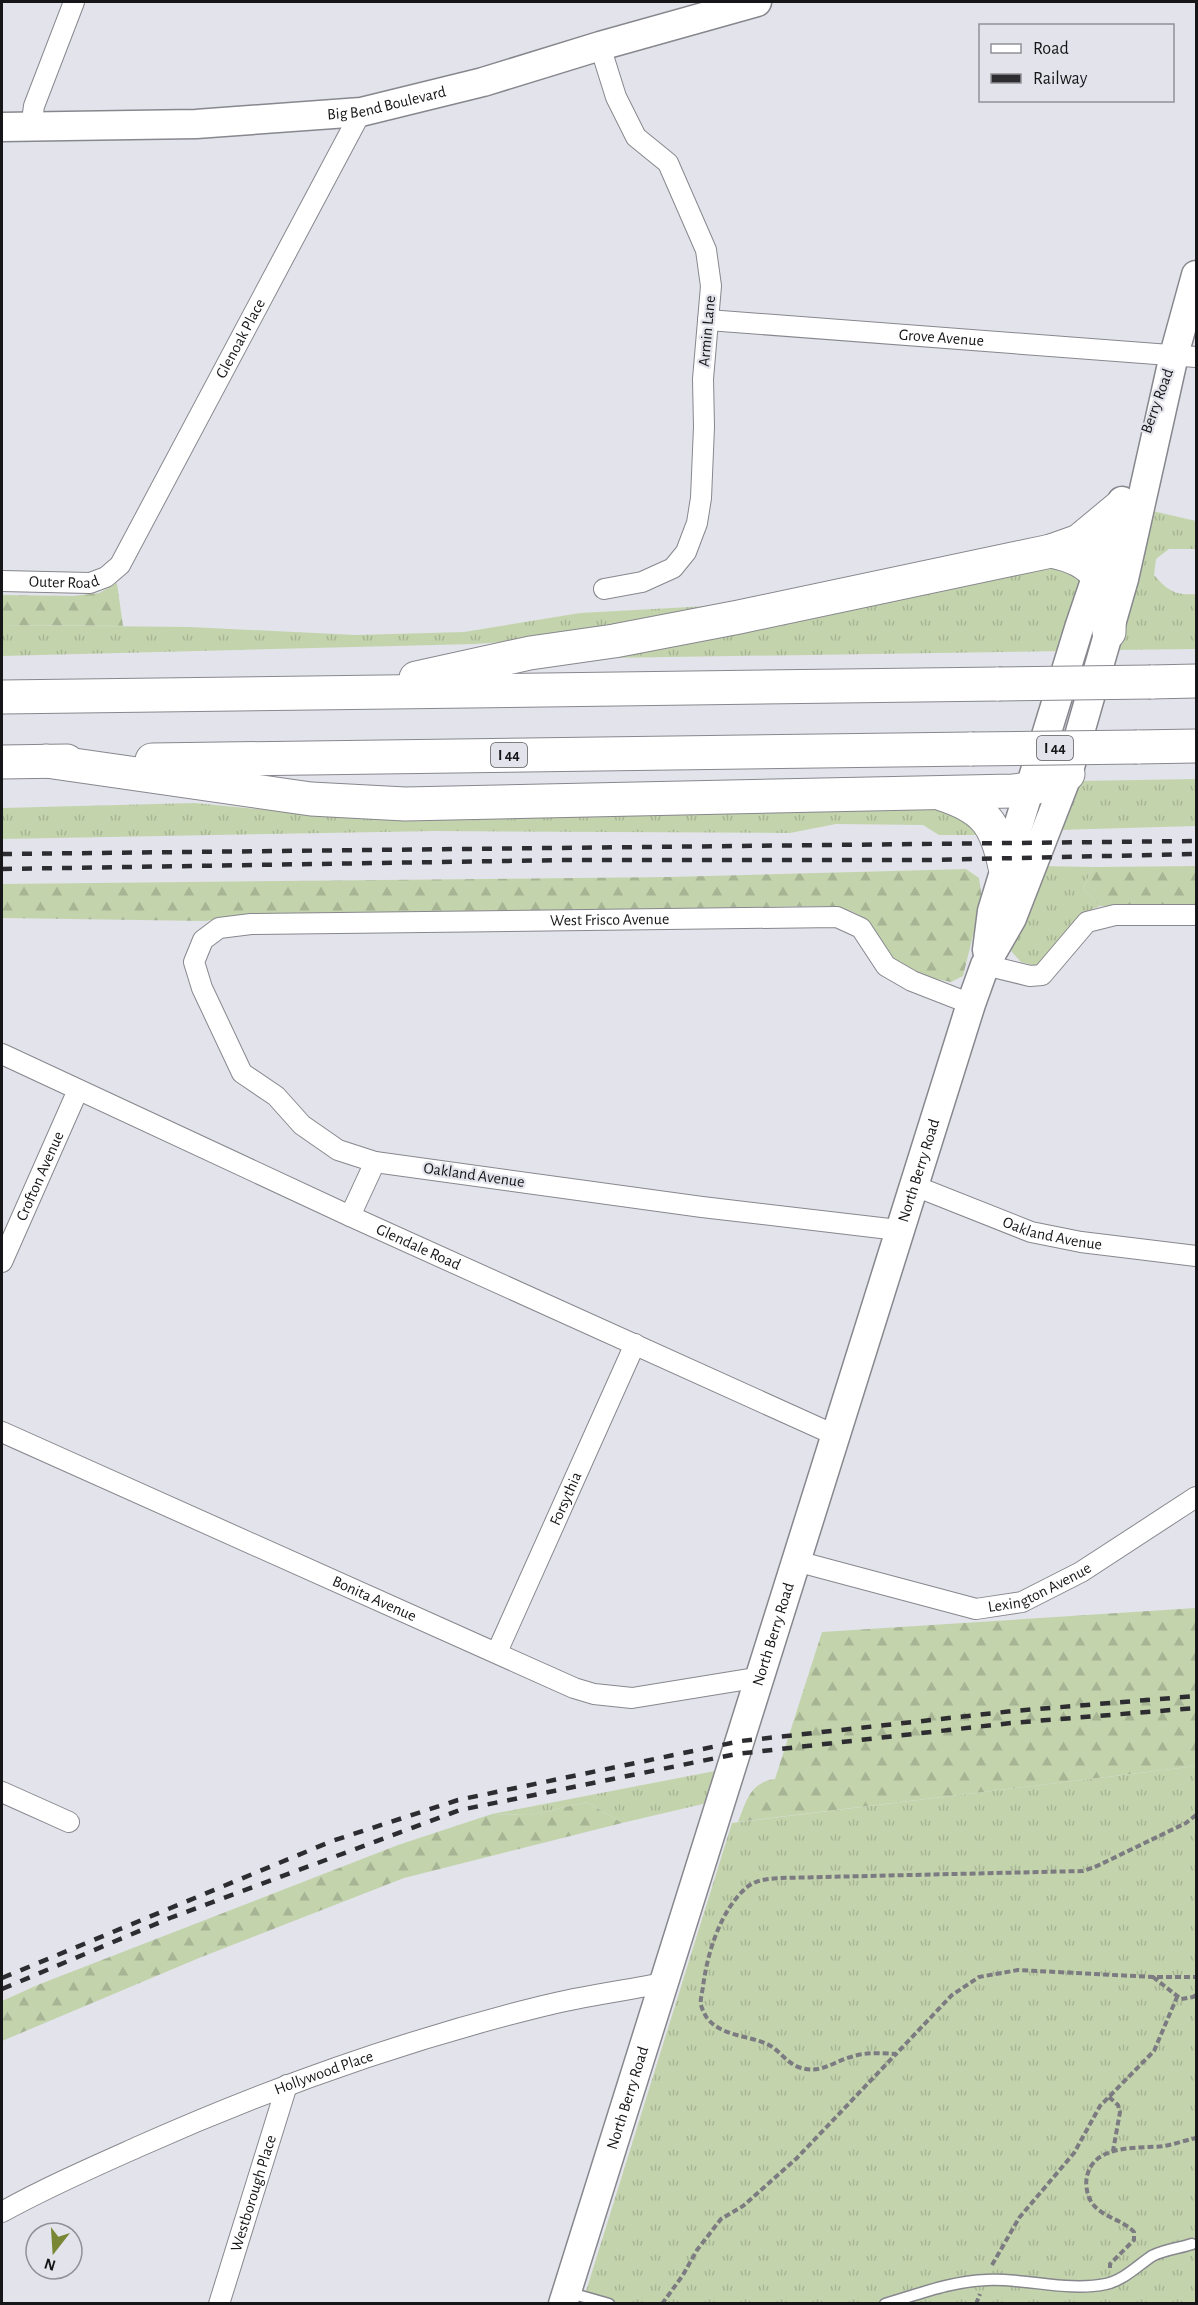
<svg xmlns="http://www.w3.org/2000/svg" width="1198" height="2305" font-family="'Alegreya Sans',sans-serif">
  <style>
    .grass { fill: url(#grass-tufts) }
    .forest { fill: url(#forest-firs) }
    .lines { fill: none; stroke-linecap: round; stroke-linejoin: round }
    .service-casing { stroke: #87878e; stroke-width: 13 }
    .minor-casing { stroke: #87878e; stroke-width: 22 }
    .secondary-casing { stroke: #87878e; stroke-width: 31 }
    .motorway-casing { stroke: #87878e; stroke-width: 35 }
    .path { stroke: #7c7b81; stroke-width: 4; stroke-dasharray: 6 3; stroke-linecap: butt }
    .service { stroke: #fff; stroke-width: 10 }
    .minor { stroke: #fff; stroke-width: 20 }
    .secondary { stroke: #fff; stroke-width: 28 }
    .motorway { stroke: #fff; stroke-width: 33 }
    .rail { stroke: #2d2c30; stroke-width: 4.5; stroke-dasharray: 10 10; stroke-linecap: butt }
    .motorway-bridge-casing { stroke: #87878e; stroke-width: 35; stroke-linecap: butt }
    .motorway-bridge { stroke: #fff; stroke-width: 33 }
    .labels { text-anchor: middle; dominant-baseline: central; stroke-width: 4.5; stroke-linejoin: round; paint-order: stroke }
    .shield { fill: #e3e3eb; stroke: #545357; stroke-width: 1.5 }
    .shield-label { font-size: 15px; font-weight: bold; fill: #161518 }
    .street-label { font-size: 16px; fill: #161518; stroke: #e3e3eb }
  </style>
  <defs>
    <pattern id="grass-tufts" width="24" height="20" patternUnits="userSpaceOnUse" patternTransform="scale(1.5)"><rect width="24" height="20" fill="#c3d4ad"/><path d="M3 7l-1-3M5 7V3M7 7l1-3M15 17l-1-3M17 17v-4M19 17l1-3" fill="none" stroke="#a7b594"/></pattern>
    <pattern id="forest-firs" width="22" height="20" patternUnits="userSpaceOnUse" patternTransform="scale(1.5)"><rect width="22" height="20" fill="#c3d4ad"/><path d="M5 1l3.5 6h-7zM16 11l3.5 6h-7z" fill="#a7b594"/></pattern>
  </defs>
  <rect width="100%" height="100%" fill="#e3e3eb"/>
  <g class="grass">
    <path d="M1144 509 1196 521V549H1169L1156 559 1154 575C1167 590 1175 596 1196 594V649L1113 650Z"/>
    <polygon points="1046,562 1082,573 1065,651 607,658"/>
    <polygon points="708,606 710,611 529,640 475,644 2,656 2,625 190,627 356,635 464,632 580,613"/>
    <polygon points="1196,779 1196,826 1058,830 1077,781"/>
    <polygon points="195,803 328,816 930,807 949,810 981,835 939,835 923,825 836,824 790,833 436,831 2,839 2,808"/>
    <path d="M1041 866 1093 867 1083 889 1100 906C1093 909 1084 912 1078 917 1062 932 1054 953 1037 966L1021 962 1011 951 1012 940Z"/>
    <polygon points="1196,1766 1196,2303 582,2304 732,1823"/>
    <polygon points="715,1771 707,1803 622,1823 587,1802 530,1815 492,1814"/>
  </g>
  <g class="forest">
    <polygon points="117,583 123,626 2,625 2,595 73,596 99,593"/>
    <polygon points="1196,866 1196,906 1100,906 1083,889 1093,867"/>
    <polygon points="966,869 979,878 982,899 963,976 951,982 926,977 898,965 881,944 868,920 853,912 835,906 244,914 206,921 2,918 2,884 669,877"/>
    <path d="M1196 1608V1766L738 1822C746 1802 750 1782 775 1779L822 1632Z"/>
    <polygon points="587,1802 622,1823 404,1878 199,1958 2,2041 2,2001 40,1984 398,1845 492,1814 530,1815"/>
  </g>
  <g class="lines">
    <g class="service-casing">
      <g id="service">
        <polyline points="567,2292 609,2304"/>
        <path d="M885 2304C919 2294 952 2281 987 2280 1027 2278 1067 2292 1106 2284 1124 2280 1137 2266 1152 2256 1163 2250 1180 2248 1192 2244"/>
      </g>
    </g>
    <g class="minor-casing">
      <g id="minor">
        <polyline points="600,46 616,97 636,137 668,163 706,250 711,286 703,379 704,427 701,498 697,523 686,552 673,568 642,582 604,589"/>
        <polyline points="31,128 34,106 74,2"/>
        <path id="s1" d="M708 320 1196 357"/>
        <path id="s2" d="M2 581 90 583 106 577 120 565 361 112"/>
        <polyline points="985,965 1030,976 1042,975 1087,922 1115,915 1196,915"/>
        <path id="s3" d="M2 1054 350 1216 837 1436"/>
        <path id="s4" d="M915 1186 1031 1232 1081 1242 1196 1256"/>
        <polyline points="350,1216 375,1162"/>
        <path id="s5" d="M898 1230 702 1207 375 1162 338 1150 302 1125 276 1096 242 1073 202 988 194 962 203 940 219 928 251 924 837 917 861 928 886 966 912 981 971 1004"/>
        <path id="s6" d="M2 1262 78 1090"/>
        <path id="s7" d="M2 1432 574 1688 594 1694 632 1698 761 1677"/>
        <path id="s8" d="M796 1561 976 1609 1022 1602 1081 1572 1196 1497"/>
        <path id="s9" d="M497 1652 635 1344"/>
        <polyline points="2,1792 69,1822"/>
        <path id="s10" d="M2 2212C47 2187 93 2167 140 2146 270 2088 405 2040 543 2006 582 1996 623 1991 663 1983"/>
        <path id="s11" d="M219 2304 287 2085"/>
      </g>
    </g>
    <g class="secondary-casing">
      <g id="secondary">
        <path id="s12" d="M2 127 196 124 361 112 483 82 600 46 757 2"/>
        <polyline points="987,950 992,911 1079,628 1122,501"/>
        <path id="s13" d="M563 2304 971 1004 985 965 1012 918 1068 774 1124 579 1174 355 1196 275"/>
      </g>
    </g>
    <g class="motorway-casing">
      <g id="motorway">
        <path d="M1051 551C1099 560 1111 585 1109 632"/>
        <polyline points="416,678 530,653 614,641 739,617 1051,551 1079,541 1120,507"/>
        <polyline points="1151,682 1196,681"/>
        <polyline points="2,697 999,684"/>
        <polyline points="1137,747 1196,746"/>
        <polyline points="152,760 972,749"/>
        <path d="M46 761 311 799 405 804 1013 791C1034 789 1050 785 1068 774"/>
        <polyline points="2,762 67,761"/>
        <path d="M942 794C985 808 996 824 1005 867"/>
      </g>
    </g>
    <g class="path">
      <path d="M1196 1815 1186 1823 1097 1866 1083 1871 781 1878C769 1879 756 1879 746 1888 720 1911 707 1954 703 1987 702 1993 700 2000 701 2005 702 2009 705 2015 707 2018 722 2037 749 2035 769 2045 780 2051 786 2062 798 2067 820 2075 832 2062 851 2057 865 2052 881 2053 896 2054L952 1995 979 1977 1018 1970 1153 1977H1196"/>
      <polyline points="1153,1977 1181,1999 1193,1997 1196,1995"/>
      <polyline points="1109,2097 1118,2105 1120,2112 1113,2151"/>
      <polyline points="992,2265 1019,2218 1074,2153 1100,2106 1154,2051 1177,1997"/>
      <path d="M1110 2268V2264L1134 2240V2232C1122 2219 1103 2218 1092 2203 1087 2196 1085 2184 1087 2176 1095 2143 1139 2149 1164 2146 1175 2144 1186 2140 1196 2138"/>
      <polyline points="662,2304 683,2275 697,2250 721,2219 743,2206 796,2159 896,2054"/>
      <polyline points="976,2304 980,2294"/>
    </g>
    <use href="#service" class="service"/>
    <use href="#minor" class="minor"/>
    <use href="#secondary" class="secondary"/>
    <use href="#motorway" class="motorway"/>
    <g class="rail">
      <polyline points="2,854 1196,841"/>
      <polyline points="2,869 566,860 929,860 1196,854"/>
      <polyline points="2,1978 332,1841 458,1800 741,1741 1013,1711 1196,1696"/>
      <polyline points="2,1989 170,1918 460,1810 736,1754 1011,1723 1196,1708"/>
    </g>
    <g class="motorway-bridge-casing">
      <g id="motorway-bridge">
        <polyline points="999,684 1151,682"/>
        <polyline points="972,749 1137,747"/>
      </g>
    </g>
    <use href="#motorway-bridge" class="motorway-bridge"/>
  </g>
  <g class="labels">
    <g class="shield">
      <rect x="1037" y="736" width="36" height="24" rx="4.5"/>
      <rect x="491" y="743" width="36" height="24" rx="4.5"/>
    </g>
    <g class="shield-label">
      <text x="1055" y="748">I 44</text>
      <text x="509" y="755">I 44</text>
    </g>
    <g class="street-label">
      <text stroke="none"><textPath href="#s12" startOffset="386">Big Bend Boulevard</textPath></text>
      <text transform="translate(707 331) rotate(-85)">Armin Lane</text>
      <text stroke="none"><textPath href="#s1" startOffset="234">Grove Avenue</textPath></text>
      <text stroke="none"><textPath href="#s2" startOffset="380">Glenoak Place</textPath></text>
      <text transform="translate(1157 401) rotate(-70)">Berry Road</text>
      <text stroke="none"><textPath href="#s2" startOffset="62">Outer Road</textPath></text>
      <text stroke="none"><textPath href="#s5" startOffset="1246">West Frisco Avenue</textPath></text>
      <text stroke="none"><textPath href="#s13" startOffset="1188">North Berry Road</textPath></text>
      <text transform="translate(474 1175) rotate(8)">Oakland Avenue</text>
      <text stroke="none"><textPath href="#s6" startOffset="94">Crofton Avenue</textPath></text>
      <text stroke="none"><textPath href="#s4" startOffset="146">Oakland Avenue</textPath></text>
      <text stroke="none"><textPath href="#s3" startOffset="459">Glendale Road</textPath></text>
      <text stroke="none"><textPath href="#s9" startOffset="168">Forsythia</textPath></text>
      <text stroke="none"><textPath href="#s8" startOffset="254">Lexington Avenue</textPath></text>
      <text stroke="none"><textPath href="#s7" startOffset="408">Bonita Avenue</textPath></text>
      <text stroke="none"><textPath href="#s13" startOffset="702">North Berry Road</textPath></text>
      <text stroke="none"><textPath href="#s10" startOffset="351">Hollywood Place</textPath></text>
      <text stroke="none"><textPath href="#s13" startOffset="216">North Berry Road</textPath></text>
      <text stroke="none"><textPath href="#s11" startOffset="116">Westborough Place</textPath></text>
    </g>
  </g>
  <rect width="1198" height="2305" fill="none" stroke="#161518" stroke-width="6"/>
  <rect x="979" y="24" width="195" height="78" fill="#e3e3eb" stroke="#919197" stroke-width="1.5"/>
  <rect x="991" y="44" width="30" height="9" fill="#ffffff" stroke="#919197" stroke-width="1.5"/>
  <text x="1033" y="54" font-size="18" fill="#161518">Road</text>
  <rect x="991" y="74" width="30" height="9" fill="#2d2c30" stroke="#919197" stroke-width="1.5"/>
  <text x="1033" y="84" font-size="18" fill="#161518">Railway</text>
  <g transform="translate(54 2251) rotate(197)"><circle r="28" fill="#e3e3eb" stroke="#919197" stroke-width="1.5"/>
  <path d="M0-4.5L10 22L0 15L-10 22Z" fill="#798735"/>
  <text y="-9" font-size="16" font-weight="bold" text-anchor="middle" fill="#161518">N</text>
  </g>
</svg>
